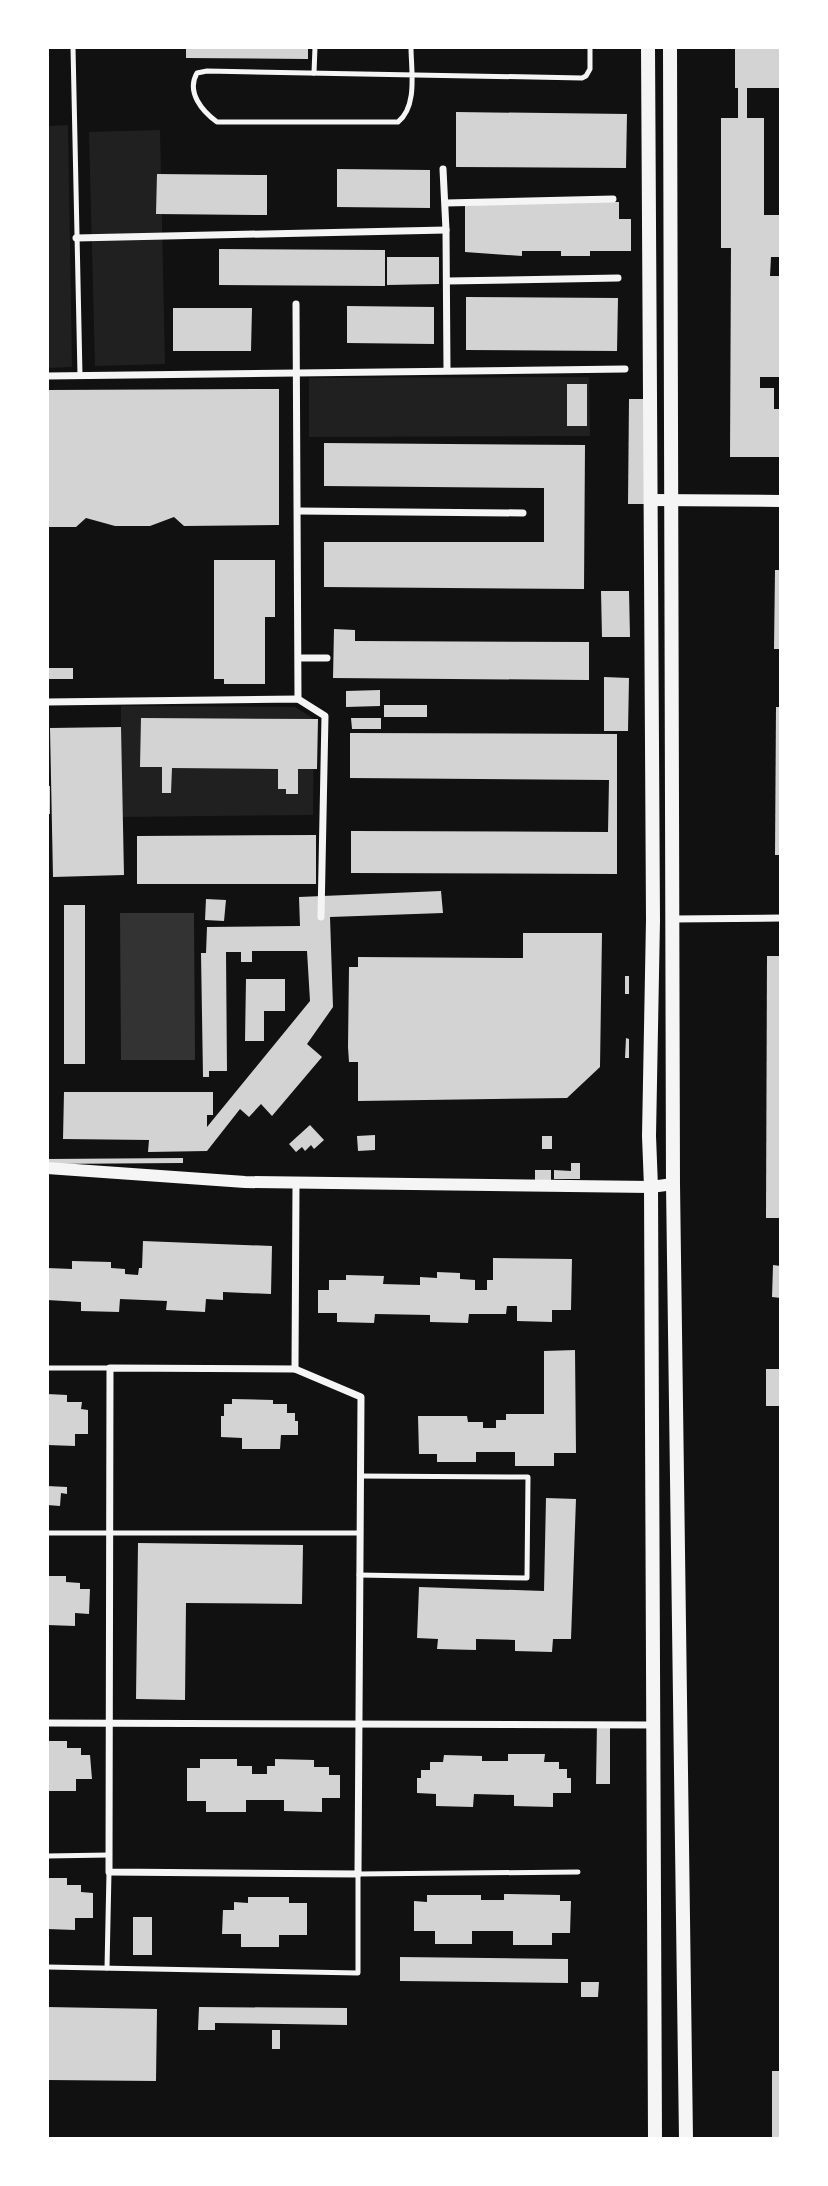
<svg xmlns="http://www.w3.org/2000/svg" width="828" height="2186" font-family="Inter,sans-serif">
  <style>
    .green { fill: #202020 }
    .water { fill: #333 }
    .building { fill: #d3d3d3 }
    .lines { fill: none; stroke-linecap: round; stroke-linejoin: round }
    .service { stroke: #f5f5f5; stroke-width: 5 }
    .minor { stroke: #f5f5f5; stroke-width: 7 }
    .tertiary { stroke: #f5f5f5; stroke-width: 12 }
    .secondary { stroke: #f5f5f5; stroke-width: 14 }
  </style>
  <rect width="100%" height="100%" fill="#111"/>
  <g class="green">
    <polygon points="68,125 72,367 47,368 47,126"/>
    <polygon points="160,130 165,364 95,366 89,132"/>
    <polygon points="589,377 590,436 309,437 309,378"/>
    <polygon points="121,706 295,707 314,719 313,815 121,817"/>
  </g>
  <polygon class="water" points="194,913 195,1060 121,1060 120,913"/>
  <g class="building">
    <polygon points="186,47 308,47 308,59 186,58"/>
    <polygon points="735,47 781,47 781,88 747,88 747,118 764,118 764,215 781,215 781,257 771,257 770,276 781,276 781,377 760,377 760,388 774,388 774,409 781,409 781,457 730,457 731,248 721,248 721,118 738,118 738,88 735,88"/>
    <polygon points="456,112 627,114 626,168 456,167"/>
    <polygon points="337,169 430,170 430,208 337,207"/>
    <polygon points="157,174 267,175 267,215 156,214"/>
    <polygon points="465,200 619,202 619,219 631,219 631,251 590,251 590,256 561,256 561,251 522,251 522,256 465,252"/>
    <polygon points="219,249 385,250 385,286 219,285"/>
    <polygon points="387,257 439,257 439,284 387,285"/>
    <polygon points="466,297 618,298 617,351 466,350"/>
    <polygon points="347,306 434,307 434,344 347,343"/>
    <polygon points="173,308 252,308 251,351 173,351"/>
    <rect x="567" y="384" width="20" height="42"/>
    <polygon points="279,389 279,525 184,526 174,517 150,526 115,526 86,518 76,527 47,527 47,390"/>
    <polygon points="629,399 655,399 654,504 628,504"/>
    <polygon points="324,443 585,445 584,589 324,587 324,542 544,542 544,488 324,486"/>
    <polygon points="214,560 275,560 275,617 265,617 265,684 224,684 224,679 214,679"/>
    <polygon points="775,570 781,570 781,649 774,649"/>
    <polygon points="601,591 629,591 630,637 602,637"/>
    <polygon points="334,629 355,630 355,641 589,642 589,680 333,678"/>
    <rect x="47" y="668" width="26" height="11"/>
    <polygon points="604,677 629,678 628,731 604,731"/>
    <polygon points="380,690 380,706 346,707 346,691"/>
    <rect x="384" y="705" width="43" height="12"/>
    <polygon points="776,707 781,707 781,855 775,855"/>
    <polygon points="141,718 318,719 317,769 298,769 298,794 286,794 286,789 278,789 278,769 172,768 171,793 162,793 162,767 140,767"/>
    <polygon points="351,718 381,718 381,729 352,729"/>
    <polygon points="121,727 124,875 53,877 50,728"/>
    <polygon points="350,733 617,734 617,874 351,873 351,831 608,832 609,780 350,778"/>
    <rect x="47" y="786" width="3" height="28"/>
    <polygon points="316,835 316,884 137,884 137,836"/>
    <polygon points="441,891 443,913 330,917 333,1007 307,1044 322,1057 272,1116 261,1104 249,1117 240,1109 207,1151 148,1152 149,1140 63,1139 64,1092 213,1092 213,1115 207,1115 207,1127 310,1001 307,951 252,951 252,962 241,962 241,952 226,952 227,1071 209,1071 209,1077 203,1077 201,953 206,953 207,927 300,926 299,897"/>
    <polygon points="206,899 226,900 224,921 205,920"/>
    <rect x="64" y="905" width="21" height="159"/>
    <polygon points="523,933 602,933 600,1067 567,1098 358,1101 358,1062 349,1062 348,1047 349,967 358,967 358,957 523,958"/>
    <polygon points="767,956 781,956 781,1218 766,1218"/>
    <rect x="625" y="976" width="4" height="18"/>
    <polygon points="246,979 285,979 285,1011 264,1011 264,1041 245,1041"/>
    <polygon points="626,1038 629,1039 629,1058 625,1058"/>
    <polygon points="310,1125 324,1140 314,1149 311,1145 305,1151 302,1147 296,1152 289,1144"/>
    <polygon points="375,1135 375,1150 358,1151 357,1136"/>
    <rect x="542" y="1136" width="10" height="13"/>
    <polygon points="183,1158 183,1163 47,1164 47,1159"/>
    <polygon points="571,1163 580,1163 580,1179 554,1179 554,1170 571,1171"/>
    <rect x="535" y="1170" width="16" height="10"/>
    <polygon points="143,1241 272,1246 271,1294 223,1292 223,1300 206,1299 205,1312 166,1310 167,1301 120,1299 119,1312 81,1311 81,1302 47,1300 47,1268 72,1269 72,1261 111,1262 111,1268 125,1269 125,1274 138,1275 139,1268 142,1268"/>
    <polygon points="493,1258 572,1259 571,1310 552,1310 552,1322 517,1321 517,1306 507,1306 506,1314 469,1314 468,1323 430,1322 430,1315 375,1314 374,1323 337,1322 337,1313 318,1313 318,1290 329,1290 329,1280 346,1280 346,1275 384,1276 383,1284 420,1285 420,1277 437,1278 437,1272 460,1273 460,1279 475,1280 475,1290 487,1290 487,1280 493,1280"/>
    <polygon points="773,1265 781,1266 781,1298 772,1297"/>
    <polygon points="575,1350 576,1453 554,1453 554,1466 515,1466 515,1452 476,1452 476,1462 437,1462 437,1454 419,1454 418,1416 467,1416 468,1422 483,1422 483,1428 496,1428 496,1420 506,1420 506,1414 544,1414 544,1351"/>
    <rect x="766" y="1369" width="15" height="37"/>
    <polygon points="47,1394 67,1395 67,1402 82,1402 81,1409 88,1410 88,1434 75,1434 75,1446 47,1445"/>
    <polygon points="232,1399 273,1400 273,1404 287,1404 287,1413 295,1413 295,1421 298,1421 298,1435 281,1435 280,1449 242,1449 242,1438 221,1437 221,1416 224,1416 224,1404 232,1404"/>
    <polygon points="47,1486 67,1487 67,1494 61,1493 60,1506 47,1505"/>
    <polygon points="546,1498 576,1499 571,1639 553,1639 552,1652 515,1651 515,1640 476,1639 476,1650 437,1649 438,1639 417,1638 419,1587 544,1591"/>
    <polygon points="138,1543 303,1545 302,1604 186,1603 185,1700 136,1699"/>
    <polygon points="47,1576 66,1576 66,1582 80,1583 80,1589 90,1589 89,1614 75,1613 75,1626 47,1625"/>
    <polygon points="597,1722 610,1722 610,1784 596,1784"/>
    <polygon points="47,1741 67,1741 67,1748 81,1748 81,1755 90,1755 92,1779 76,1779 76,1791 47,1791"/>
    <polygon points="508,1754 545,1754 544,1762 559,1762 559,1769 567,1769 567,1778 571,1778 571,1793 553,1793 553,1807 514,1806 514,1795 474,1794 473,1807 436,1806 436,1794 417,1793 417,1778 421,1778 421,1770 430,1770 430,1762 443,1762 444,1755 482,1756 482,1761 508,1761"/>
    <polygon points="200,1759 237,1759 237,1766 252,1766 252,1774 267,1774 267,1766 275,1766 275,1759 314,1760 314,1767 329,1767 329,1775 340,1775 340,1798 322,1798 322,1812 284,1811 284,1800 246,1800 246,1812 206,1812 206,1801 187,1801 187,1768 200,1768"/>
    <polygon points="47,1878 67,1878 67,1885 81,1885 81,1892 93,1893 93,1918 75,1918 75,1930 47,1929"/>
    <polygon points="504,1894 560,1895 560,1901 571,1901 570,1933 552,1933 552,1945 513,1945 513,1931 472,1931 472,1944 435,1944 435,1931 414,1931 414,1901 427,1902 427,1895 481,1895 481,1900 504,1900"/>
    <polygon points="248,1897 289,1897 289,1903 307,1903 307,1935 279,1935 279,1947 241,1947 241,1934 222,1934 223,1910 234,1910 234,1902 248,1903"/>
    <rect x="133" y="1917" width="19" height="38"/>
    <polygon points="400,1957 568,1959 568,1983 400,1981"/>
    <polygon points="581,1982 599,1982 598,1997 581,1997"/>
    <polygon points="47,2007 157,2009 156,2081 47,2080"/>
    <polygon points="199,2007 347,2008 347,2025 215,2023 215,2030 198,2030"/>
    <rect x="272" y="2030" width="8" height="19"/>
    <rect x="772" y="2071" width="9" height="68"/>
  </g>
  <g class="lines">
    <g class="service">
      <polyline points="73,47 80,375"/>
      <path d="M411 47C411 70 418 106 398 122H217C202 111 186 92 197 73L207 71 582 78 586 76 590 69V47"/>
      <polyline points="314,73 315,47"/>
      <polyline points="47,1368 110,1368"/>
      <polyline points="47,1533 360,1533"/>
      <polyline points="359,1575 527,1578 528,1477 360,1476"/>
      <polyline points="47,1856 109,1855"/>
      <polyline points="47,1967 358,1973 358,1874 578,1872"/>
      <polyline points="107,1968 109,1872"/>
    </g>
    <g class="minor">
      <polyline points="443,169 446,230 447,370"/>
      <polyline points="446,203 613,199"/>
      <polyline points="76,238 446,230"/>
      <polyline points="447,281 618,278"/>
      <polyline points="296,304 298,699"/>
      <polyline points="47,376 625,369"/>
      <polyline points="298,511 523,513"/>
      <polyline points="299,658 327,658"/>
      <polyline points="47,702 298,699 325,716 321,917"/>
      <polyline points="673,919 781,918"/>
      <polygon points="110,1368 295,1369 361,1397 358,1874 109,1872"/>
      <polyline points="295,1369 296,1183"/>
      <polyline points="47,1723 654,1725"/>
    </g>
    <g class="tertiary">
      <polyline points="651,500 781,501"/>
      <polyline points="47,1168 245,1182 651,1187 673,1184"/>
    </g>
    <g class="secondary">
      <polyline points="648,47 653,920 649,1136 651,1187 655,2139"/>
      <polyline points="670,47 673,1184 686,2139"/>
    </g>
  </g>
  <rect width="828" height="2186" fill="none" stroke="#ffffff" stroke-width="98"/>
</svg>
